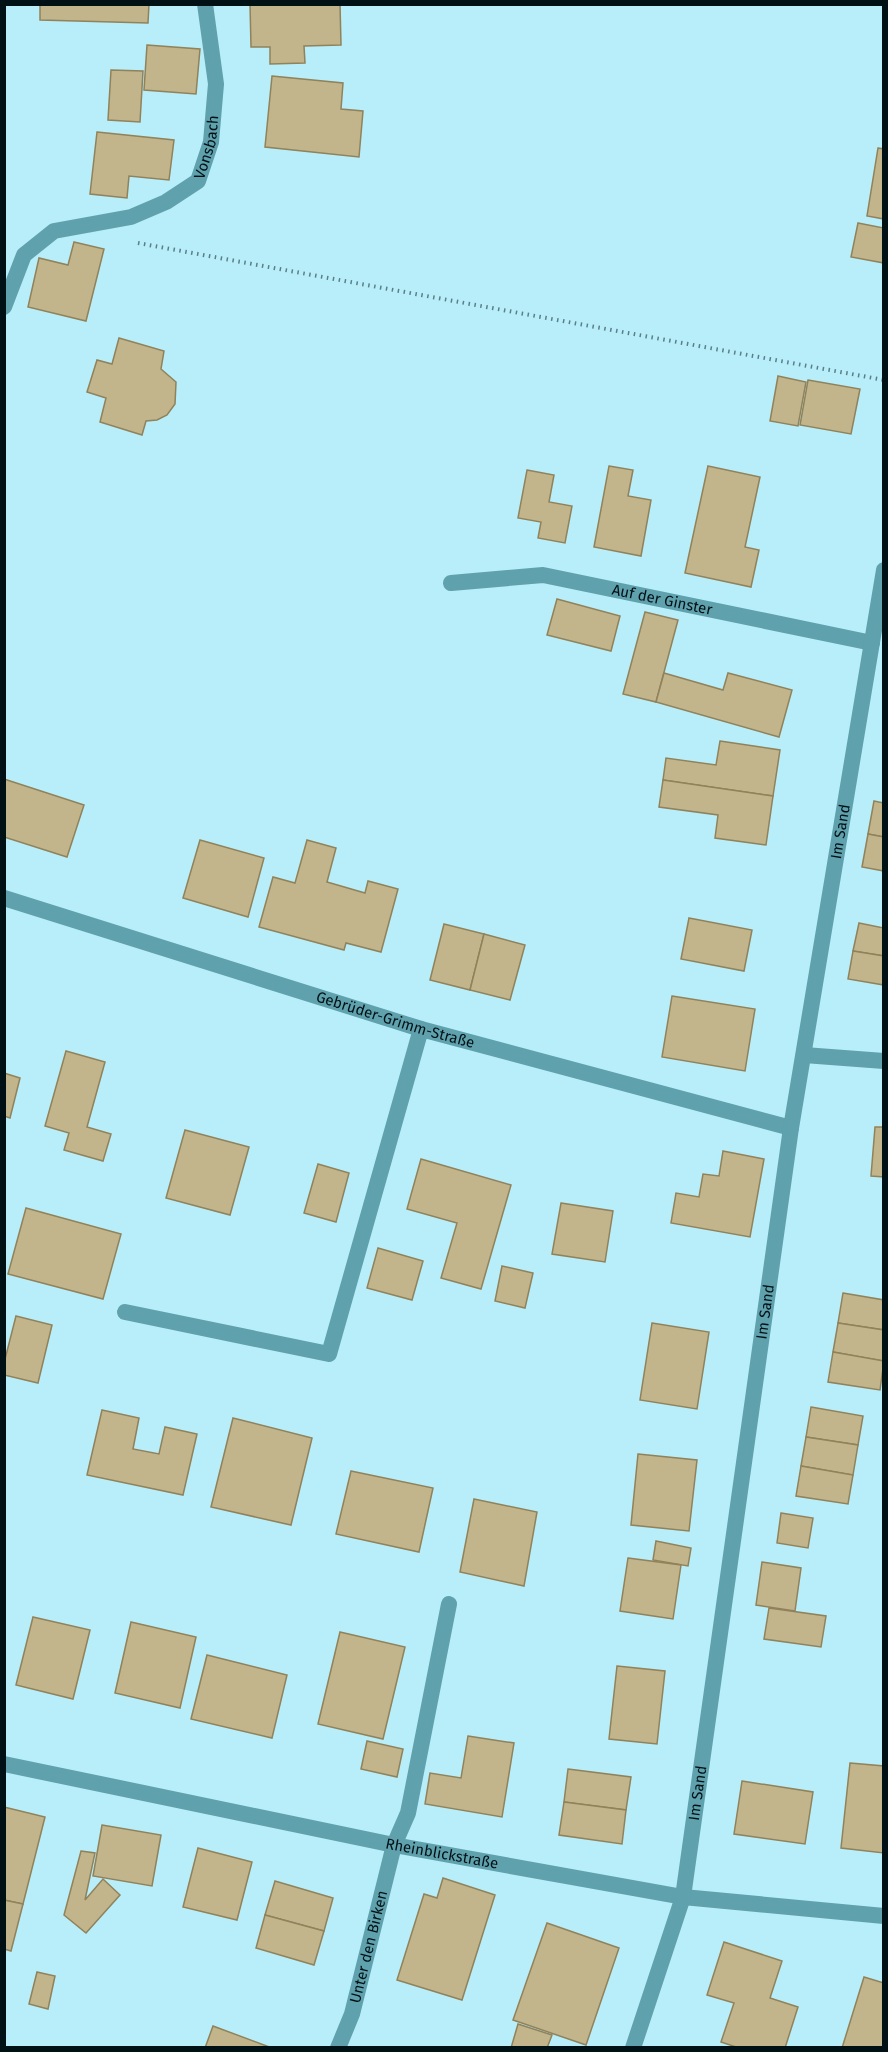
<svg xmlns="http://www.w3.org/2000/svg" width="888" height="2052" font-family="'Fira Sans',sans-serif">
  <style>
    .building { fill: #c2b48b; stroke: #90825b; stroke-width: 1.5 }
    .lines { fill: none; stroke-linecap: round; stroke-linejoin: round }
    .path { stroke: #5b7f86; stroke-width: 4; stroke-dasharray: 1.5 4.5; stroke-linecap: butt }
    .service { stroke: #5fa1ad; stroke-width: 16 }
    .minor { stroke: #5fa1ad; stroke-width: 16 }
    .labels { text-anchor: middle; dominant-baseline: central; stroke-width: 4.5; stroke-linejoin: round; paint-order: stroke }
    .street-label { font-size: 15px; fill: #001115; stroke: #fff }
  </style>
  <rect width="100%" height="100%" fill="#b7eef9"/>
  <g class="building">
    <polygon points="40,4 149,4 148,23 40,20"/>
    <polygon points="250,4 340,4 341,45 304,46 305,63 270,64 270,47 251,47"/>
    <polygon points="147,45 200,49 196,94 144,90"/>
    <polygon points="111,70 143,71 140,122 108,120"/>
    <polygon points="272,76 343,83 341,109 363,111 359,157 265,147"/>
    <polygon points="97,132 174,140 169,180 129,176 127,198 90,194"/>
    <polygon points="878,148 884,149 884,219 867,216"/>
    <polygon points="858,223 884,228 884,263 851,257"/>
    <polygon points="74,242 104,249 86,321 28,307 39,258 68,265"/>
    <polygon points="119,338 164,351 161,369 176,382 175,404 167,415 157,420 146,421 142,435 100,422 106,398 87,392 97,360 112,364"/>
    <polygon points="778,376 806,382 798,426 770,421"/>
    <polygon points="808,380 860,389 851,434 800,425"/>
    <polygon points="609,466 633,470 628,496 651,500 641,556 594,547"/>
    <polygon points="708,466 760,477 745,547 759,550 751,587 685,573"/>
    <polygon points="527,470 554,475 549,502 572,506 565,543 538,538 541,522 518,518"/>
    <polygon points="557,599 620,616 611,651 547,635"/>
    <polygon points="645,612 678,620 656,702 623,694"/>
    <polygon points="664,673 723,690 728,673 792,690 779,737 656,702"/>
    <polygon points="720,741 780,750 773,796 663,780 666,758 716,765"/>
    <polygon points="4,779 84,805 67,857 4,837"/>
    <polygon points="663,780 773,796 766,845 715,838 718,815 659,807"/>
    <polygon points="874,801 884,803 884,837 868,834"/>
    <polygon points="868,834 884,837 884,871 862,867"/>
    <polygon points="200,840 264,858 248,917 183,898"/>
    <polygon points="307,840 336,848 327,882 365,893 368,881 398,889 381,952 346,943 344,950 259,927 273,877 295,883"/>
    <polygon points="689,918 752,930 744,971 681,959"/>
    <polygon points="859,923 884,928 884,956 853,951"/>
    <polygon points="444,924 484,934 470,990 430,980"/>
    <polygon points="484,934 525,945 510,1000 470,990"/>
    <polygon points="853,951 884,956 884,985 848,979"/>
    <polygon points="672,996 755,1009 745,1071 662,1057"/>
    <polygon points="66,1051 105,1062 87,1127 111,1134 103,1161 64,1150 69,1133 45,1126"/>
    <polygon points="4,1073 20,1078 10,1118 4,1116"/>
    <polygon points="875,1127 884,1127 884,1177 871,1176"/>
    <polygon points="185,1130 249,1147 230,1215 166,1198"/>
    <polygon points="723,1151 764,1159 750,1237 671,1223 676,1193 699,1197 703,1174 719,1176"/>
    <polygon points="421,1159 511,1185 481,1289 441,1278 457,1223 407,1209"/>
    <polygon points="318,1164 349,1173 336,1222 304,1213"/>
    <polygon points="561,1203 613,1211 605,1262 552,1254"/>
    <polygon points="26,1208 121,1234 103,1299 8,1274"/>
    <polygon points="378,1248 423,1261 412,1300 367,1288"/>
    <polygon points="502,1266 533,1273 525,1308 495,1301"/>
    <polygon points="843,1293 884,1300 884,1330 838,1323"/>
    <polygon points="16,1316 52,1325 38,1383 4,1375 4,1363"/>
    <polygon points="652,1323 709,1332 697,1409 640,1400"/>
    <polygon points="838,1323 884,1330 884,1361 833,1352"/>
    <polygon points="833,1352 884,1361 880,1390 828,1382"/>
    <polygon points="811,1407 863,1416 858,1445 806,1437"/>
    <polygon points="102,1410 139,1418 133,1449 159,1454 165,1427 197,1434 183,1495 87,1475"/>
    <polygon points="233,1418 312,1438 291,1525 211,1507"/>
    <polygon points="806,1437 858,1445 853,1475 801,1466"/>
    <polygon points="638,1454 697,1460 689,1531 631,1525"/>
    <polygon points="801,1466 853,1475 848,1504 796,1496"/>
    <polygon points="351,1471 433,1488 419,1552 336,1534"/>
    <polygon points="474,1499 537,1512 524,1586 460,1572"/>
    <polygon points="781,1513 813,1518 808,1548 777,1543"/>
    <polygon points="656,1541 691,1548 688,1566 653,1560"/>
    <polygon points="628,1558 681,1565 673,1619 620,1611"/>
    <polygon points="762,1562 801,1568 795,1611 756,1605"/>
    <polygon points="769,1608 826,1616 821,1647 764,1639"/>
    <polygon points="33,1617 90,1630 73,1699 16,1685"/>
    <polygon points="131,1622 196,1637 180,1708 115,1693"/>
    <polygon points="340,1632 405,1647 383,1739 318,1724"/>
    <polygon points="207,1655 287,1675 272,1738 191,1719"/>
    <polygon points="617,1666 665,1671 657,1744 609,1739"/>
    <polygon points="468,1736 514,1743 502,1817 425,1804 430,1773 461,1778"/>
    <polygon points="367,1741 403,1749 397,1777 361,1769"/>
    <polygon points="850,1763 884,1766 884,1853 841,1848"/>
    <polygon points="568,1769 631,1777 626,1810 564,1802"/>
    <polygon points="742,1781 813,1792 805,1844 734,1834"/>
    <polygon points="564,1802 626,1810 622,1844 559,1835"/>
    <polygon points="4,1807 45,1817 23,1904 4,1900"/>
    <polygon points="102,1825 161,1835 152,1886 93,1876"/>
    <polygon points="198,1848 252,1862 237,1920 183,1907"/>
    <polygon points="81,1851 95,1853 85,1900 103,1879 120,1895 86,1933 64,1915"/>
    <polygon points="443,1878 495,1895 462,2000 397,1980 424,1894 437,1898"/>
    <polygon points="275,1881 333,1898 324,1931 265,1915"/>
    <polygon points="4,1900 23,1904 11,1951 4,1949"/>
    <polygon points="265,1915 324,1931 314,1965 256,1948"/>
    <polygon points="547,1923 619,1948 586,2045 513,2020"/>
    <polygon points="724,1942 782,1961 770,1998 798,2007 785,2048 739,2048 721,2042 734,2003 707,1995"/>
    <polygon points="37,1972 55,1976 48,2009 29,2004"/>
    <polygon points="864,1977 884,1983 884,2048 842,2048"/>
    <polygon points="518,2024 552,2035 547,2048 511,2048"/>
    <polygon points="213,2026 272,2048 205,2048"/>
  </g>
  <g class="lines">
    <polyline class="path" points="138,243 884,380"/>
    <polyline class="service" points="394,1845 408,1813 449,1604"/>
    <g class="minor">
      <path id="s1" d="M4 307 24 255 54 231 131 217 166 202 198 181 211 142 216 84 205 4"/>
      <path id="s2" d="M451 583 543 575 872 643"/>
      <path id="s3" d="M4 898 421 1029 791 1128"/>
      <polyline points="804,1055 884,1061"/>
      <polyline points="125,1312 329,1354 421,1029"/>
      <path id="s4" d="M4 1764 394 1845 683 1897 884 1916"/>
      <path id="s5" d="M338 2048 352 2014 394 1845"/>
      <path id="s6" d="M633 2048 683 1897 791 1128 884 570"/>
    </g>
  </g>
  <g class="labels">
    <g class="street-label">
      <text stroke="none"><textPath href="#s1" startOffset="284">Vonsbach</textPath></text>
      <text stroke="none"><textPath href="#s2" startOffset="214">Auf der Ginster</textPath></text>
      <text stroke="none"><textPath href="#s6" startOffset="1236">Im Sand</textPath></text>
      <text stroke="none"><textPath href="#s3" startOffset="410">Gebrüder-Grimm-Straße</textPath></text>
      <text stroke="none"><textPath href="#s6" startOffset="750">Im Sand</textPath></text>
      <text stroke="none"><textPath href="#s6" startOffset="264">Im Sand</textPath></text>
      <text stroke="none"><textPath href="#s4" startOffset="447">Rheinblickstraße</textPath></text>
      <text stroke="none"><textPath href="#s5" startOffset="106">Unter den Birken</textPath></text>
    </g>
  </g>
  <rect width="888" height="2052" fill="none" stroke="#001115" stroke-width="12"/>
</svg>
